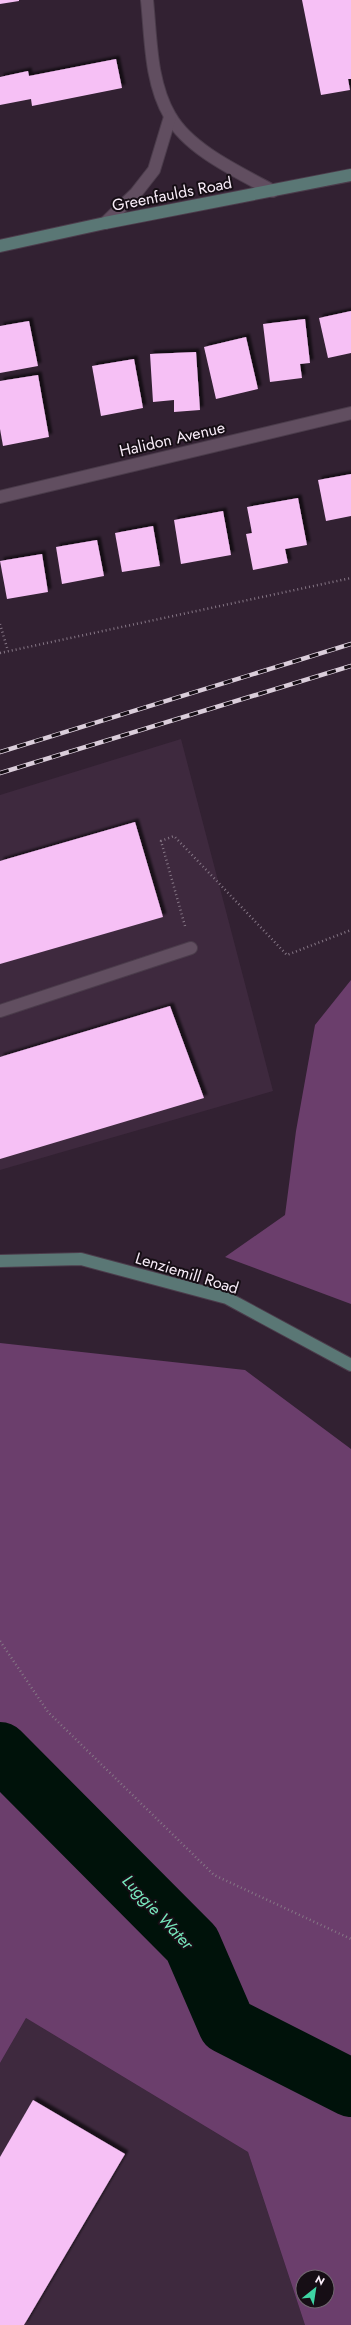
<svg xmlns="http://www.w3.org/2000/svg" width="351" height="2325" font-family="Jost,sans-serif">
  <style>
    .built { fill: #3e293e }
    .forest { fill: #6b3e6c; fill-rule: evenodd }
    .lines { fill: none; stroke-linecap: round; stroke-linejoin: round }
    .river { stroke: #00120a; stroke-width: 58 }
    .building { fill: #f6c0f5; filter: url(#shadow) }
    .lane-casing { stroke: #4b3c4b; stroke-width: 14 }
    .street-casing { stroke: #4b3c4b; stroke-width: 14 }
    .secondary-casing { stroke: #4b3c4b; stroke-width: 14 }
    .path { stroke: #867786; stroke-width: 2.5; stroke-dasharray: 1 3; stroke-linecap: butt }
    .lane { stroke: #614e60; stroke-width: 12 }
    .street { stroke: #614e60; stroke-width: 12 }
    .secondary { stroke: #5a7775; stroke-width: 12 }
    .rail-casing { stroke: #dacdda; stroke-width: 4.5 }
    .rail { stroke: #160e15; stroke-width: 3; stroke-dasharray: 9; stroke-linecap: butt }
    .labels { text-anchor: middle; dominant-baseline: central; stroke-width: 4; stroke-linejoin: round; paint-order: stroke }
    .street-label { font-size: 16px; fill: #f9edf9; stroke: #160e15 }
    .water-label { font-size: 17px; font-style: italic; fill: #77e7bc; stroke: #160e15 }
  </style>
  <defs>
    <filter id="shadow"><feDropShadow dx="3.5" dy="-3.5" stdDeviation="1" flood-color="#0009"/></filter>
  </defs>
  <rect width="100%" height="100%" fill="#322132"/>
  <g class="built">
    <polygon points="181,739 273,1091 0,1170 0,795"/>
    <polygon points="26,2018 248,2152 305,2325 0,2325 0,2063"/>
  </g>
  <g class="forest">
    <polygon points="351,980 351,1304 225,1257 285,1215 296,1131 315,1025"/>
    <path d="M0 1343 245 1370 351 1449V2325H305L248 2152 26 2018 0 2063ZM303 2277H327V2301H303Z"/>
  </g>
  <g class="lines">
    <polyline class="river" points="0,1751 192,1944 227,2025 351,2088"/>
  </g>
  <g class="building">
    <polygon points="0,0 19,0 19,1 0,4"/>
    <polygon points="302,0 351,0 351,79 348,79 350,90 321,95"/>
    <polygon points="116,59 122,88 32,106 31,99 0,105 0,77 28,71 29,76"/>
    <polygon points="351,311 351,353 328,358 319,318"/>
    <polygon points="305,319 310,363 300,364 302,378 270,382 263,324"/>
    <polygon points="29,321 38,366 0,373 0,326"/>
    <polygon points="246,337 258,389 216,399 204,347"/>
    <polygon points="196,352 200,410 174,412 174,400 153,402 150,354"/>
    <polygon points="134,359 143,408 101,416 92,366"/>
    <polygon points="38,375 49,437 3,446 0,429 0,381"/>
    <polygon points="351,474 351,516 326,521 318,480"/>
    <polygon points="298,498 307,545 285,549 288,563 253,570 246,534 252,533 247,507"/>
    <polygon points="223,511 231,555 181,564 174,520"/>
    <polygon points="153,526 160,566 122,572 115,533"/>
    <polygon points="97,540 104,576 62,584 56,547"/>
    <polygon points="42,554 48,592 7,599 0,561"/>
    <polygon points="135,822 163,917 0,964 0,861"/>
    <polygon points="170,1006 204,1098 0,1159 0,1057"/>
    <polygon points="33,2100 125,2154 24,2325 0,2325 0,2157"/>
  </g>
  <g class="lines">
    <g class="lane-casing">
      <polyline id="lane" points="0,1011 191,948"/>
    </g>
    <g class="street-casing">
      <g id="street">
        <path d="M147 0C151 38 150 82 170 116 189 150 240 173 273 191"/>
        <polyline points="105,223 136,193 154,170 170,117"/>
        <polyline points="0,497 351,413"/>
      </g>
    </g>
    <g class="secondary-casing">
      <g id="secondary">
        <polyline points="0,246 105,223 351,175"/>
        <polyline points="0,1261 81,1259 227,1298 351,1365"/>
      </g>
    </g>
    <g class="path">
      <polyline points="0,624 8,651"/>
      <polyline points="0,653 351,578"/>
      <polyline points="185,926 161,841 174,836 287,955 351,930"/>
      <polyline points="0,1641 48,1712 214,1875 351,1939"/>
    </g>
    <use href="#lane" class="lane"/>
    <use href="#street" class="street"/>
    <use href="#secondary" class="secondary"/>
    <g class="rail-casing">
      <g id="rail">
        <polyline points="0,752 351,644"/>
        <polyline points="0,773 351,666"/>
      </g>
    </g>
    <use href="#rail" class="rail"/>
  </g>
  <g class="labels">
    <g class="street-label">
      <text transform="translate(172 194) rotate(-11)">Greenfaulds Road</text>
      <text transform="translate(172 439) rotate(-13)">Halidon Avenue</text>
      <text transform="translate(187 1273) rotate(17)">Lenziemill Road</text>
    </g>
    <g class="water-label">
      <text transform="translate(158 1912) rotate(47)">Luggie Water</text>
    </g>
  </g>
  <g transform="translate(315 2289) rotate(30)"><circle r="19" fill="#160e15" stroke="#716770"/>
  <path d="M0-3L7 15L0 10L-7 15Z" fill="#3ed4a3"/>
  <text y="-6" font-size="11" font-weight="bold" text-anchor="middle" fill="#f9edf9">N</text>
  </g>
</svg>
